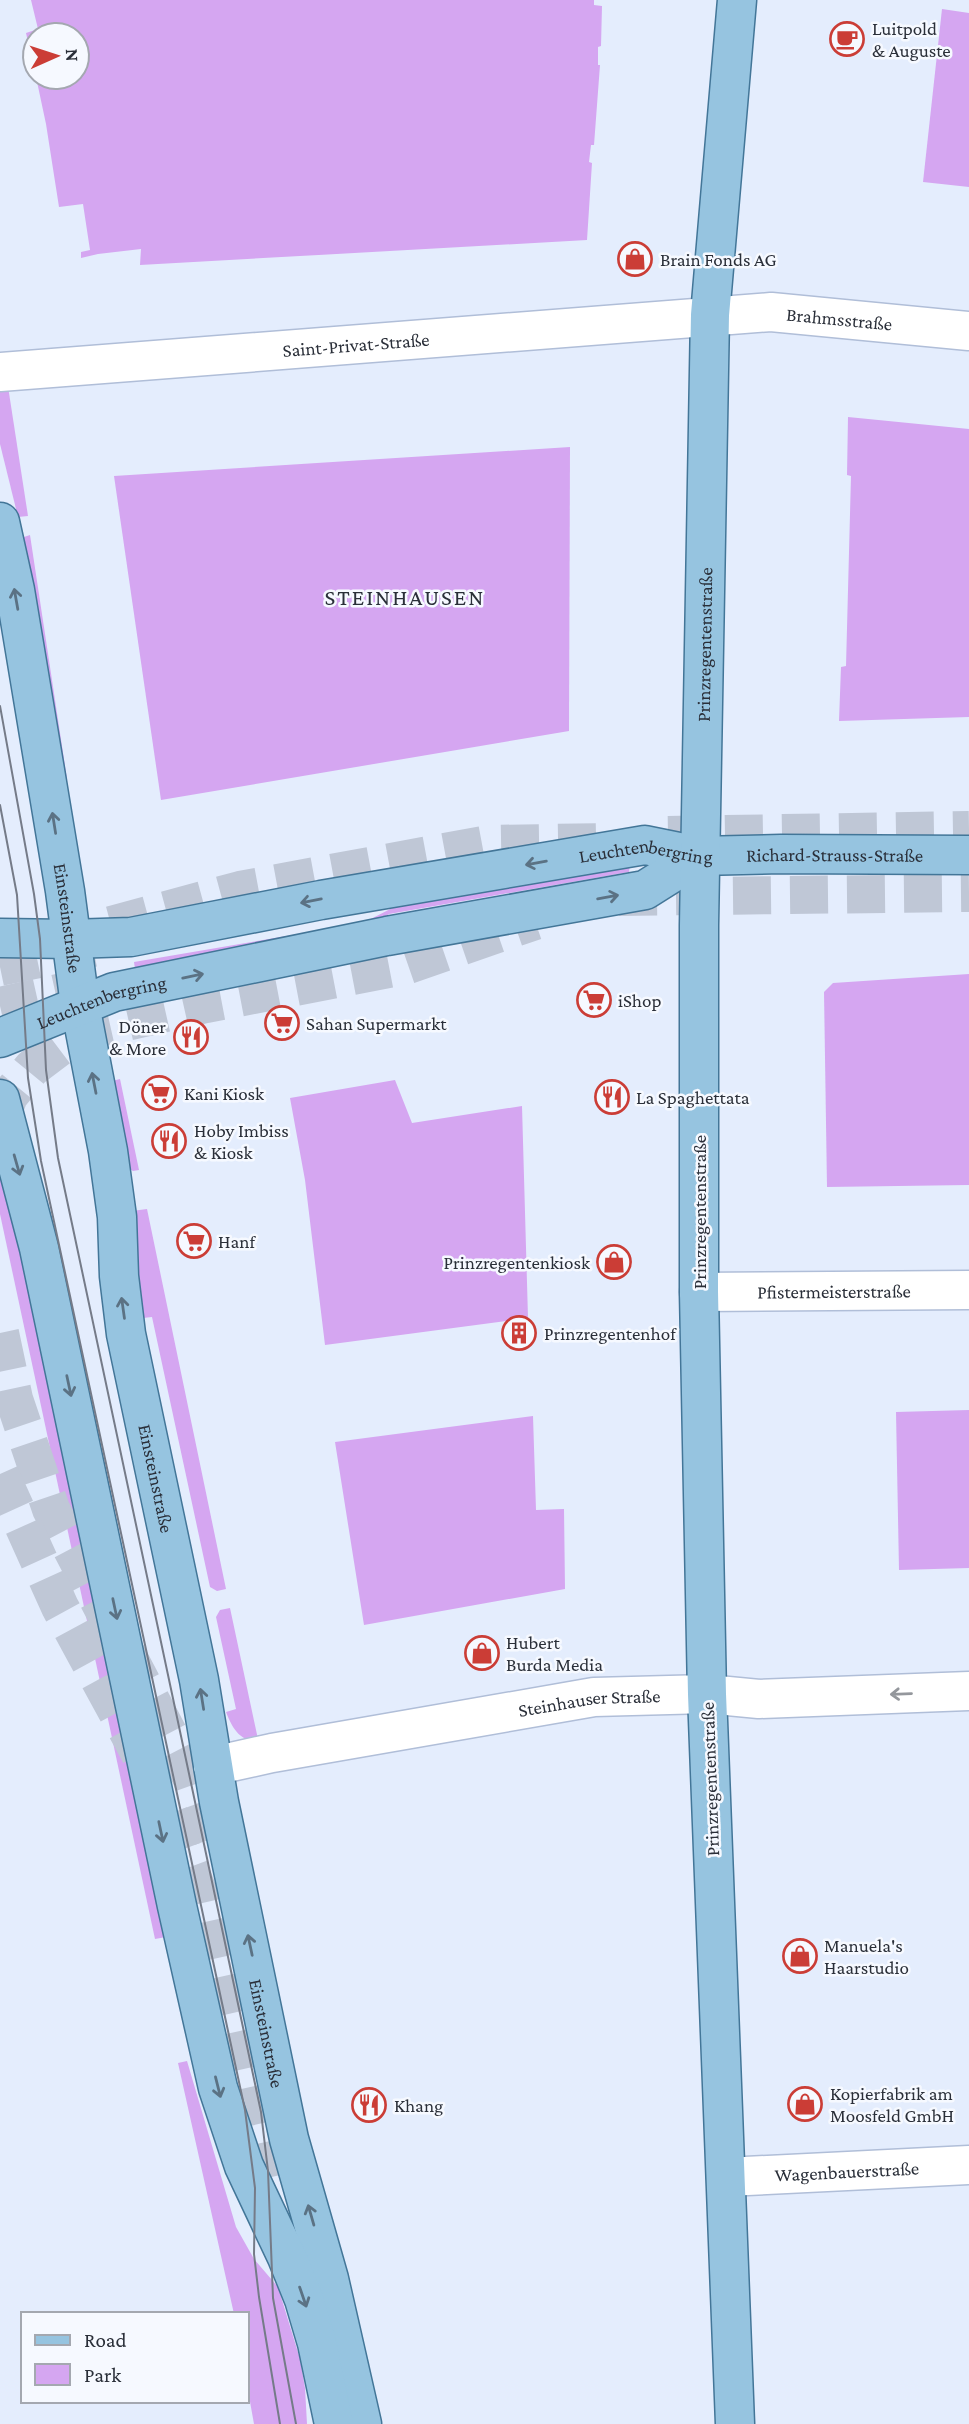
<svg xmlns="http://www.w3.org/2000/svg" width="969" height="2424" font-family="'Crimson Pro',serif">
  <style>
    .green { fill: #d5a6f1 }
    .lines { fill: none; stroke-linecap: round; stroke-linejoin: round }
    .highway-tunnel { stroke: #bfc7d6; stroke-width: 38; stroke-dasharray: 38 19; stroke-linecap: butt }
    .minor-casing { stroke: #b0bed8; stroke-width: 41 }
    .major-casing { stroke: #437698; stroke-width: 41 }
    .minor { stroke: #fff; stroke-width: 38 }
    .major { stroke: #96c4e0; stroke-width: 38 }
    .tram { stroke: #757b88; stroke-width: 2 }
    .oneway { stroke: #5b7284 }
    .oneway2 { stroke: #94979c }
    .labels { text-anchor: middle; dominant-baseline: central; stroke-width: 5; stroke-linejoin: round; paint-order: stroke }
    .poi-label { font-size: 19px; fill: #2a2f39; stroke: #f6f9ff; text-anchor: start }
    .street-label { font-size: 19px; fill: #2a2f39; stroke: #f6f9ff }
    .quarter-label { font-size: 23px; letter-spacing: 2px; fill: #2a2f39; stroke: #f6f9ff }
  </style>
  <rect width="100%" height="100%" fill="#e4edfd"/>
  <g class="green">
    <polygon points="31,0 594,0 594,5 602,6 601,46 598,47 598,65 600,65 594,145 591,145 589,162 592,163 587,240 140,265 141,249 98,254 81,258 81,252 90,250 83,204 59,207 46,124 36,77 77,77 77,35 35,35 35,73 26,33 38,29"/>
    <polygon points="942,9 969,13 969,187 923,182"/>
    <polygon points="7,380 28,516 18,517 0,444 0,382"/>
    <polygon points="848,417 969,429 969,717 839,721 841,667 846,666 851,476 847,475"/>
    <polygon points="570,447 569,731 161,800 114,476"/>
    <polygon points="30,535 67,779 56,776 17,551 24,537"/>
    <polygon points="630,864 629,872 389,914 371,926 135,969 134,962 363,923 402,903"/>
    <polygon points="969,974 969,1185 827,1187 824,992 833,983"/>
    <polygon points="120,1079 139,1170 133,1171 127,1167 112,1081"/>
    <polygon points="395,1080 412,1123 522,1106 528,1318 325,1345 305,1180 290,1098"/>
    <polygon points="0,1163 22,1255 166,1937 155,1939 0,1214"/>
    <polygon points="147,1209 226,1589 217,1591 210,1587 152,1317 143,1318 132,1211"/>
    <polygon points="969,1410 969,1568 899,1570 896,1412"/>
    <polygon points="533,1416 536,1510 564,1509 565,1589 364,1625 335,1442"/>
    <path d="M230 1608 259 1744C239 1739 233 1730 226 1712L236 1709 216 1617 220 1610Z"/>
    <polygon points="187,2061 236,2227 254,2259 278,2287 300,2359 305,2388 307,2424 254,2424 247,2385 247,2314 234,2314 178,2063"/>
  </g>
  <g class="lines">
    <g class="highway-tunnel">
      <polyline points="668,835 969,830"/>
      <polyline points="619,897 969,893"/>
      <polyline points="111,925 240,890 488,844 605,842"/>
      <polyline points="0,967 97,947"/>
      <polyline points="0,1006 111,981"/>
      <polyline points="0,1120 9,1096 32,1068 68,1041 95,1029 206,1004 405,966 535,921"/>
      <polyline points="0,1333 14,1399 51,1509 191,1777 217,1849"/>
      <polyline points="0,1474 60,1607 140,1754"/>
      <polyline points="169,1814 200,1897 263,2179"/>
    </g>
    <g class="minor-casing">
      <g id="minor">
        <path id="s1" d="M0 372 771 312 969 331"/>
        <path id="s2" d="M699 1292 969 1290"/>
        <path id="s3" d="M213 1766 272 1753 594 1697 707 1694 759 1699 969 1691"/>
        <path id="s4" d="M726 2177 969 2165"/>
      </g>
    </g>
    <g class="major-casing">
      <g id="major">
        <path id="s5" d="M0 522 15 590 65 891 80 1005 108 1151 117 1217 119 1276 126 1334 199 1680 219 1802 289 2139 329 2279 362 2424"/>
        <path id="s6" d="M0 938 71 939 131 937 321 900 645 845 699 856 781 854 969 855"/>
        <path id="s7" d="M0 1038 114 992 387 936 645 890 699 856"/>
        <polyline points="0,1099 39,1248 177,1906 218,2088 244,2166 287,2257 304,2299 317,2343 334,2424"/>
        <path id="s8" d="M735 2424 707 1694 699 1292V925L710 315 737 0"/>
      </g>
    </g>
    <use href="#minor" class="minor"/>
    <use href="#major" class="major"/>
    <g class="tram">
      <polyline points="0,706 34,894 40,939 46,1070 58,1158 261,2112 268,2171 273,2298 296,2424"/>
      <polyline points="0,805 17,895 28,1078 41,1161 245,2110 255,2188 254,2254 259,2297 280,2424"/>
    </g>
  </g>
  <defs><path id="oneway-shaft" d="M-6 0H5M1.5-3L5.5 0L1.5 3" fill="none" stroke-width="1.6" stroke-linecap="round" stroke-linejoin="round" transform="scale(1.75)"/></defs>
  <g class="oneway">
    <use href="#oneway-shaft" transform="translate(16 599) rotate(-100)"/>
    <use href="#oneway-shaft" transform="translate(54 823) rotate(-99)"/>
    <use href="#oneway-shaft" transform="translate(536 863) rotate(170)"/>
    <use href="#oneway-shaft" transform="translate(608 897) rotate(-10)"/>
    <use href="#oneway-shaft" transform="translate(311 901) rotate(169)"/>
    <use href="#oneway-shaft" transform="translate(193 976) rotate(-12)"/>
    <use href="#oneway-shaft" transform="translate(94 1083) rotate(-101)"/>
    <use href="#oneway-shaft" transform="translate(17 1165) rotate(74)"/>
    <use href="#oneway-shaft" transform="translate(123 1308) rotate(-98)"/>
    <use href="#oneway-shaft" transform="translate(69 1386) rotate(78)"/>
    <use href="#oneway-shaft" transform="translate(115 1609) rotate(78)"/>
    <use href="#oneway-shaft" transform="translate(202 1699) rotate(-99)"/>
    <use href="#oneway-shaft" transform="translate(161 1832) rotate(78)"/>
    <use href="#oneway-shaft" transform="translate(250 1945) rotate(-102)"/>
    <use href="#oneway-shaft" transform="translate(218 2087) rotate(76)"/>
    <use href="#oneway-shaft" transform="translate(311 2215) rotate(-106)"/>
    <use href="#oneway-shaft" transform="translate(303 2297) rotate(71)"/>
  </g>
  <use class="oneway2" href="#oneway-shaft" transform="translate(901 1694) rotate(178)"/>
  <defs>
    <g id="cafe-ring" transform="scale(1.75)"><circle r="9.5" fill="#f6f9ff" stroke="#cb3d36" stroke-width="1.5"/><path d="M-5.5-4.5H6V0H3Q3 3.5 0 3.5H-2.5Q-5.5 3.5-5.5 0ZM3-3.2v2h1.7v-2ZM-6 4.5H4V6H-6Z" fill="#cb3d36"/></g>
    <g id="shop-ring" transform="scale(1.75)"><circle r="9.5" fill="#f6f9ff" stroke="#cb3d36" stroke-width="1.5"/><path d="M-5-2.5h2.3a2.7 3.5 0 0 1 5.4 0H5L5.5 6h-11ZM-1.5-2.5h3a1.5 2.3 0 0 0-3 0Z" fill="#cb3d36"/></g>
    <g id="supermarket-ring" transform="scale(1.75)"><circle r="9.5" fill="#f6f9ff" stroke="#cb3d36" stroke-width="1.5"/><path d="M-6-5.5h2.5l.6 2H6L4.5 2H-2.5L-4.4-4H-6ZM-1.5 3.2a1.3 1.3 0 1 0 .1 0ZM3 3.2a1.3 1.3 0 1 0 .1 0Z" fill="#cb3d36"/></g>
    <g id="restaurant-ring" transform="scale(1.75)"><circle r="9.5" fill="#f6f9ff" stroke="#cb3d36" stroke-width="1.5"/><path d="M-5-6h1v4h1v-4h1v4h1v-4h1v5L-1.5 .5V6h-2V.5L-5-1ZM5-6V6H3V1.5H1.5Q1.5-4 5-6Z" fill="#cb3d36"/></g>
    <g id="building-ring" transform="scale(1.75)"><circle r="9.5" fill="#f6f9ff" stroke="#cb3d36" stroke-width="1.5"/><path d="M-4-6H4V6H1V3H-1V6H-4ZM-2.5-4.3h1.7v1.8h-1.7ZM.8-4.3h1.7v1.8H.8ZM-2.5-1h1.7V.8h-1.7ZM.8-1h1.7V.8H.8Z" fill="#cb3d36"/></g>
  </defs>
  <g fill-rule="evenodd">
    <use href="#cafe-ring" x="847" y="39"/>
    <use href="#shop-ring" x="635" y="259"/>
    <use href="#supermarket-ring" x="594" y="1000"/>
    <use href="#supermarket-ring" x="282" y="1023"/>
    <use href="#restaurant-ring" x="191" y="1037"/>
    <use href="#supermarket-ring" x="159" y="1093"/>
    <use href="#restaurant-ring" x="612" y="1097"/>
    <use href="#restaurant-ring" x="169" y="1141"/>
    <use href="#supermarket-ring" x="194" y="1241"/>
    <use href="#shop-ring" x="614" y="1262"/>
    <use href="#building-ring" x="519" y="1333"/>
    <use href="#shop-ring" x="482" y="1653"/>
    <use href="#shop-ring" x="800" y="1956"/>
    <use href="#shop-ring" x="805" y="2104"/>
    <use href="#restaurant-ring" x="369" y="2105"/>
  </g>
  <g class="labels">
    <g class="poi-label">
      <text x="872" y="28">Luitpold<tspan x="872" dy="22">&amp; Auguste</tspan></text>
      <text x="660" y="259">Brain Fonds AG</text>
      <text x="618" y="1000">iShop</text>
      <text x="306" y="1023">Sahan Supermarkt</text>
      <text x="166" y="1026" text-anchor="end">Döner<tspan x="166" dy="22">&amp; More</tspan></text>
      <text x="184" y="1093">Kani Kiosk</text>
      <text x="636" y="1097">La Spaghettata</text>
      <text x="194" y="1130">Hoby Imbiss<tspan x="194" dy="22">&amp; Kiosk</tspan></text>
      <text x="218" y="1241">Hanf</text>
      <text x="590" y="1262" text-anchor="end">Prinzregentenkiosk</text>
      <text x="544" y="1333">Prinzregentenhof</text>
      <text x="506" y="1642">Hubert<tspan x="506" dy="22">Burda Media</tspan></text>
      <text x="824" y="1945">Manuela's<tspan x="824" dy="22">Haarstudio</tspan></text>
      <text x="830" y="2093">Kopierfabrik am<tspan x="830" dy="22">Moosfeld GmbH</tspan></text>
      <text x="394" y="2105">Khang</text>
    </g>
    <g class="street-label">
      <text stroke="none"><textPath href="#s1" startOffset="842">Brahmsstraße</textPath></text>
      <text stroke="none"><textPath href="#s1" startOffset="357">Saint-Privat-Straße</textPath></text>
      <text stroke="none"><textPath href="#s8" startOffset="1780">Prinzregentenstraße</textPath></text>
      <text stroke="none"><textPath href="#s6" startOffset="844">Richard-Strauss-Straße</textPath></text>
      <text stroke="none"><textPath href="#s6" startOffset="654">Leuchtenbergring</textPath></text>
      <text stroke="none"><textPath href="#s5" startOffset="402">Einsteinstraße</textPath></text>
      <text stroke="none"><textPath href="#s7" startOffset="108">Leuchtenbergring</textPath></text>
      <text transform="translate(699 1212) rotate(-90)">Prinzregentenstraße</text>
      <text stroke="none"><textPath href="#s2" startOffset="135">Pfistermeisterstraße</textPath></text>
      <text stroke="none"><textPath href="#s5" startOffset="970">Einsteinstraße</textPath></text>
      <text stroke="none"><textPath href="#s3" startOffset="382">Steinhauser Straße</textPath></text>
      <text transform="translate(710 1779) rotate(-92)">Prinzregentenstraße</text>
      <text stroke="none"><textPath href="#s5" startOffset="1536">Einsteinstraße</textPath></text>
      <text stroke="none"><textPath href="#s4" startOffset="121">Wagenbauerstraße</textPath></text>
    </g>
    <g class="quarter-label">
      <text x="405" y="597">STEINHAUSEN</text>
    </g>
  </g>
  <rect x="21" y="2312" width="228" height="91" fill="#f6f9ff" stroke="#a4a8b0" stroke-width="2"/>
  <rect x="35" y="2335" width="35" height="10" fill="#96c4e0" stroke="#a4a8b0" stroke-width="2"/>
  <text x="84" y="2347" font-size="21" fill="#2a2f39">Road</text>
  <rect x="35" y="2364" width="35" height="21" fill="#d5a6f1" stroke="#a4a8b0" stroke-width="2"/>
  <text x="84" y="2382" font-size="21" fill="#2a2f39">Park</text>
  <g transform="translate(56 56) rotate(87)"><circle r="33" fill="#f6f9ff" stroke="#a4a8b0" stroke-width="2"/>
  <path d="M0-5L12 26L0 18L-12 26Z" fill="#cb3d36"/>
  <text y="-10" font-size="19" font-weight="bold" text-anchor="middle" fill="#2a2f39">N</text>
  </g>
</svg>
